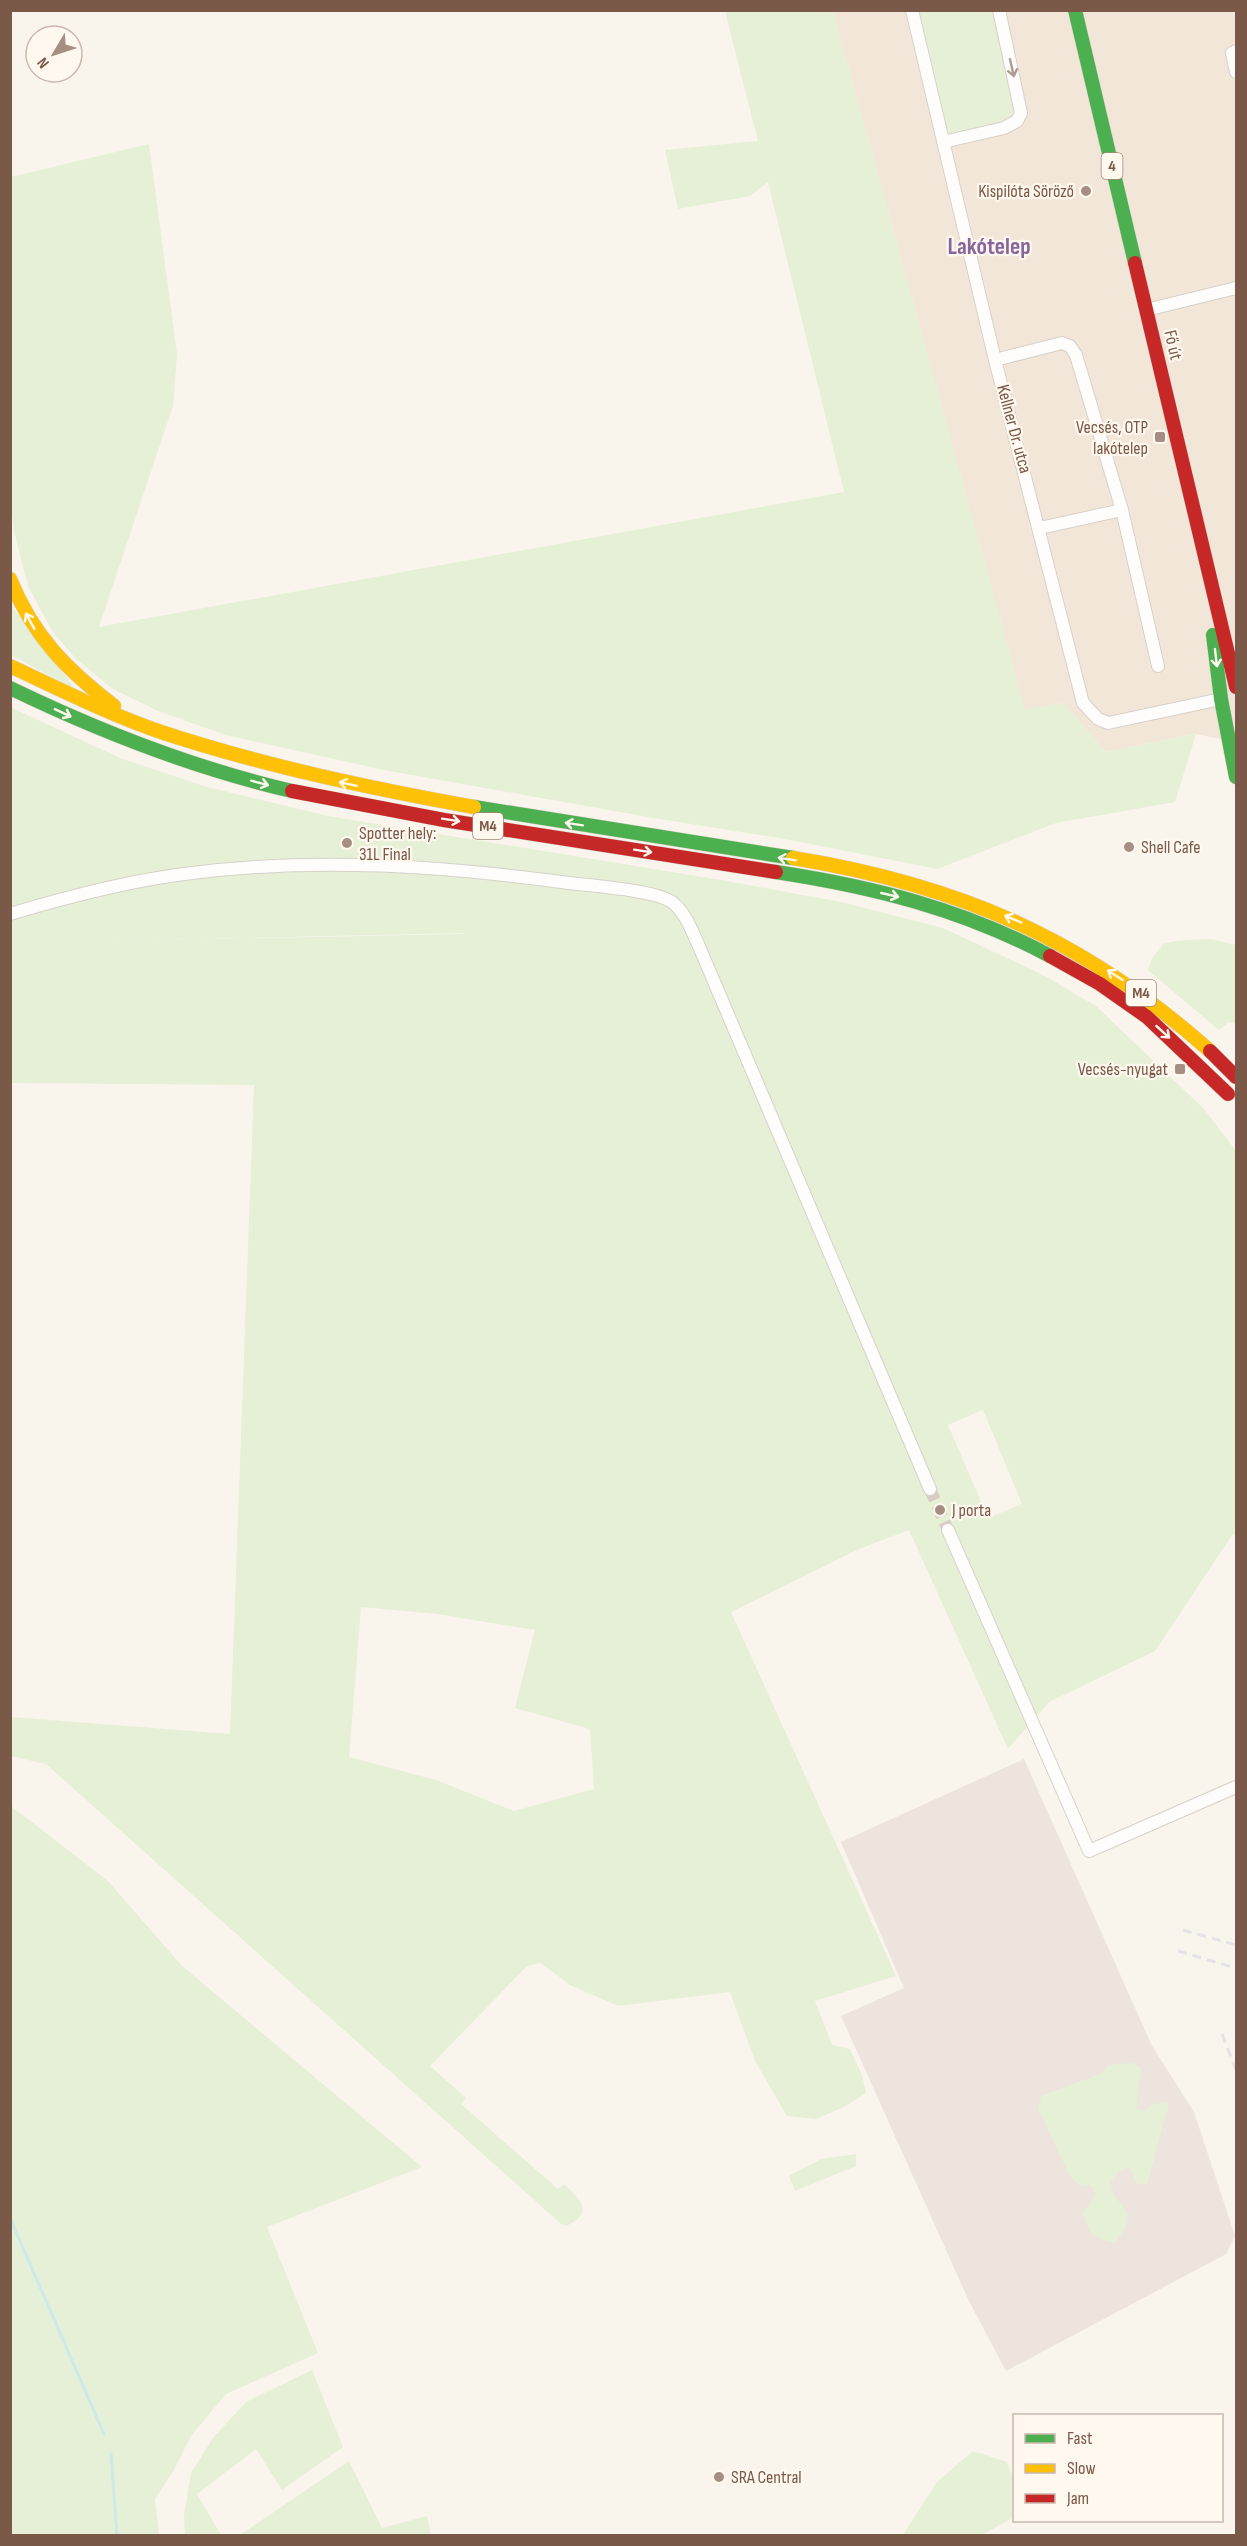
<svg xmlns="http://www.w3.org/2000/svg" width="1247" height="2546" font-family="'Sofia Sans Condensed',sans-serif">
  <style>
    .residential { fill: #f2e6d9 }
    .industrial { fill: #ece4dd }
    .green { fill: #e6f0d6; fill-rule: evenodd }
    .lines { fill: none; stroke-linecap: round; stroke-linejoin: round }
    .stream { stroke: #cde9ea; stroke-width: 3 }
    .street-tunnel { stroke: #d9cdc3; stroke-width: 12; stroke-dasharray: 12 6; stroke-linecap: butt }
    .street-casing { stroke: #d8d1ca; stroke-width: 14 }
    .fast-casing { stroke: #dad0c9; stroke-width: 15 }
    .slow-casing { stroke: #dad0c9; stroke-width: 15 }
    .jam-casing { stroke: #dad0c9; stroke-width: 15 }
    .street { stroke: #fefdfc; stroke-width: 12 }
    .fast { stroke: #4caf50; stroke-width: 14 }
    .slow { stroke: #ffc107; stroke-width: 14 }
    .jam { stroke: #c62828; stroke-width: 14 }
    .rail { stroke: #e5e3e6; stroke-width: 3; stroke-dasharray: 9 6; stroke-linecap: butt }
    .oneway { stroke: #af9b91 }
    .oneway2 { stroke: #fff8ef }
    .poi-dot { fill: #a68f82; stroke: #fff8ef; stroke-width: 2 }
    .labels { text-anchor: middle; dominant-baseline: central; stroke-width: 4.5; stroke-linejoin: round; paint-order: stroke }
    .shield { fill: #fff8ef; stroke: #a2897b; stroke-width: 1.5 }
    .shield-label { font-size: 16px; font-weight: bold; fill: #7a5949 }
    .poi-label { font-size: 18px; fill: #7a5949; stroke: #fff8ef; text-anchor: start }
    .street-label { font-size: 18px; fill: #7a5949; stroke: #fff8ef }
    .district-label { font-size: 24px; font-weight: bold; fill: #89659d; stroke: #fff8ef }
  </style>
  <rect width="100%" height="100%" fill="#f9f4ec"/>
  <polygon class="residential" points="833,11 1236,11 1236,742 1195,734 1105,752 1064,703 1025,710"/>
  <polygon class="industrial" points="1024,1759 1152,2046 1194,2112 1235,2236 1226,2254 1006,2371 969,2301 841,2016 904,1988 841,1842"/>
  <g class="green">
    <polygon points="725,11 833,11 1025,709 1064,703 1105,752 1196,734 1175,802 1056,823 937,869 791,840 648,817 384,770 226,735 158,711 113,689 76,659 52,631 28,586 14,531 10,498 11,177 149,144 177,354 173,406 99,627 844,492 768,182 750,196 678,209 665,150 758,141"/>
    <polygon points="918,11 991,11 1013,106 1010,116 1001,121 948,134"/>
    <polygon points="10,604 76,690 11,655"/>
    <path d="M10 707 120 758 207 787 328 816 721 880 841 902 943 928 1043 975 1096 1006 1204 1109 1236 1151V1533L1232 1535 1155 1651 1049 1702 1008 1749 909 1530 859 1549 731 1612 896 1976 815 2001 832 2045 850 2049 862 2075 866 2093 844 2107 816 2119 787 2116 755 2061 730 1992 618 2006 570 1985 541 1963 527 1966 430 2066 466 2098 461 2104 558 2189 564 2184C580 2199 595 2213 566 2226L560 2223 46 1764 11 1756V1717L230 1734 254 1085 11 1083ZM463 933V934L110 941ZM983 1410 1022 1504 988 1518 948 1425ZM361 1607 438 1614 535 1630 515 1708 590 1729 594 1789 514 1811 436 1780 349 1757Z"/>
    <polygon points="1211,939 1236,945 1236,1024 1229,1022 1219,1030 1148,970 1153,957 1164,943 1183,940"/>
    <polygon points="11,1806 108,1881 182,1966 422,2167 267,2227 318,2353 226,2394 191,2436 174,2470 155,2499 159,2535 11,2535"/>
    <path d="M1134 2063 1141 2068 1136 2109 1144 2111C1152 2103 1158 2102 1169 2104L1147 2185 1136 2183 1130 2167 1121 2170 1110 2182 1111 2190 1128 2214 1125 2229 1115 2242C1093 2238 1089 2235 1083 2213L1095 2195 1092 2186C1086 2185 1079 2185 1074 2181 1068 2176 1046 2123 1038 2110L1041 2096 1100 2074 1108 2065Z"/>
    <polygon points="856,2154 856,2166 795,2191 789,2176 821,2159"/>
    <polygon points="312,2370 343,2447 282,2490 256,2449 197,2494 221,2535 185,2535 184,2515 191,2473 213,2438 246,2402"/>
    <polygon points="973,2451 1007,2462 1014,2480 1014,2517 982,2535 903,2535 937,2482"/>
    <polygon points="349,2461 382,2528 427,2516 431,2535 240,2535"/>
  </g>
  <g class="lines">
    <g class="stream">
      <polyline points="10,2218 104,2434"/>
      <polyline points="111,2454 117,2536"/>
    </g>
    <polyline class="street-tunnel" points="930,1489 948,1530"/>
    <g class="street-casing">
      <g id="street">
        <polyline points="912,10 995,360 1083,703 1098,719 1108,723 1221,699"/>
        <polyline points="1236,51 1232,53 1236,72"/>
        <polyline points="943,142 1004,128 1017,121 1021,113 999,10"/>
        <polyline points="1146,310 1236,288"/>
        <polyline points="995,360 1062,343 1070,346 1076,355 1122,510 1158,666"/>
        <polyline points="1040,528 1122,510"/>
        <path d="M10 914C70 896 131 880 192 873 319 857 444 866 569 883 593 886 654 890 672 902 685 912 691 929 698 944L930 1489"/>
        <polyline points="948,1530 1089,1851 1236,1787"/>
      </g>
    </g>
    <g class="fast-casing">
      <g id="fast">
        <polyline points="1075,10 1135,263"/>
        <polyline points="1213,635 1221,699 1236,777"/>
        <path d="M10 688C101 732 193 768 292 791"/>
        <polyline points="474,807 793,858"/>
        <path d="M776 872C874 887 962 909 1050 956"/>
      </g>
    </g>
    <g class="slow-casing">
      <g id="slow">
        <path d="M10 579C33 636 66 669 114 706"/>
        <path d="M10 666C61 690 111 715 164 733 265 766 369 788 474 807"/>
        <path d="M793 858C959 885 1084 939 1210 1051"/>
      </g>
    </g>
    <g class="jam-casing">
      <g id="jam">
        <polyline points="1135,263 1236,687"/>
        <polyline points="292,791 444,820 776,872"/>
        <polyline points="1050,956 1100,984 1147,1017 1228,1094"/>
        <polyline points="1210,1051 1236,1077"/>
      </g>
    </g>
    <use href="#street" class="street"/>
    <use href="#fast" class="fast"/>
    <use href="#slow" class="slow"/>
    <use href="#jam" class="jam"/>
    <g class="rail">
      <polyline points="1183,1930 1236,1945"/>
      <polyline points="1178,1951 1236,1968"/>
      <polyline points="1222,2034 1236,2070"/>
    </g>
  </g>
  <defs><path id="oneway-shaft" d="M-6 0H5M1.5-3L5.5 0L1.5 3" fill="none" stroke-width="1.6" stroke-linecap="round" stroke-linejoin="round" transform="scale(1.5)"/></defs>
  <use class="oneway" href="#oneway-shaft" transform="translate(1012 68) rotate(77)"/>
  <g class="oneway2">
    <use href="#oneway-shaft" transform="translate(30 621) rotate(-119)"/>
    <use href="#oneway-shaft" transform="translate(1216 658) rotate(83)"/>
    <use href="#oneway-shaft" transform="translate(63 713) rotate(25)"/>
    <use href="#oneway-shaft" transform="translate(260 783) rotate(15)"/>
    <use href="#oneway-shaft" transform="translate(348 784) rotate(-168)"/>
    <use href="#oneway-shaft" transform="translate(451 820) rotate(9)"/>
    <use href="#oneway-shaft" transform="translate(574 824) rotate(-171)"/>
    <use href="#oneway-shaft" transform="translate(643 851) rotate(9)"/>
    <use href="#oneway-shaft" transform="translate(787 859) rotate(-171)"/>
    <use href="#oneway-shaft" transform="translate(890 895) rotate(13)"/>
    <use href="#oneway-shaft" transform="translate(1013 919) rotate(-157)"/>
    <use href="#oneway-shaft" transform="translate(1115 975) rotate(-147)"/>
    <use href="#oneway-shaft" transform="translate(1163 1032) rotate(42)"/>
  </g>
  <g class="poi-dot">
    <circle cx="1086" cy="191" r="6"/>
    <rect x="1154" y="431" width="12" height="12" rx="3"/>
    <circle cx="347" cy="843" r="6"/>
    <circle cx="1129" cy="847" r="6"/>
    <rect x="1174" y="1063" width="12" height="12" rx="3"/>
    <circle cx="940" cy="1510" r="6"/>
    <circle cx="719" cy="2477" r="6"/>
  </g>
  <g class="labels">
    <g class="shield">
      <rect x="1101.5" y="153" width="21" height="26" rx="4.5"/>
      <rect x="473" y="813" width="30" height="26" rx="4.5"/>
      <rect x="1126" y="980" width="30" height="26" rx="4.5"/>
    </g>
    <g class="shield-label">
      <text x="1112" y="166">4</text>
      <text x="488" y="826">M4</text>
      <text x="1141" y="993">M4</text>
    </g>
    <g class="poi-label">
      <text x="1074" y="191" text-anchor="end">Kispilóta Söröző</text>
      <text x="1148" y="427" text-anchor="end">Vecsés, OTP<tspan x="1148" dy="21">lakótelep</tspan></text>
      <text x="359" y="833">Spotter hely:<tspan x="359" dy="21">31L Final</tspan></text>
      <text x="1141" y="847">Shell Cafe</text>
      <text x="1168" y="1069" text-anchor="end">Vecsés-nyugat</text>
      <text x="952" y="1510">J porta</text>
      <text x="731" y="2477">SRA Central</text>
    </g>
    <g class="street-label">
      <text transform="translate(1173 345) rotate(77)">Fő út</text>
      <text transform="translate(1014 429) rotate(75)">Kellner Dr. utca</text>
    </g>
    <g class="district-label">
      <text x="989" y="246">Lakótelep</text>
    </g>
  </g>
  <rect width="1247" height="2546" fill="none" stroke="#7a5949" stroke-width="24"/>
  <rect x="1013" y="2414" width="210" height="108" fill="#fff8ef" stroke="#cab8ad" stroke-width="1.5"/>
  <rect x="1025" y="2434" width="30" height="9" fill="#4caf50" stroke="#cab8ad" stroke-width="1.5"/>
  <text x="1067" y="2444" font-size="18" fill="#7a5949">Fast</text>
  <rect x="1025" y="2464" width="30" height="9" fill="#ffc107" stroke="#cab8ad" stroke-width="1.5"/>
  <text x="1067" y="2474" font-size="18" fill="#7a5949">Slow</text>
  <rect x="1025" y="2494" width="30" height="9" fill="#c62828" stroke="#cab8ad" stroke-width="1.5"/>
  <text x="1067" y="2504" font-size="18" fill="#7a5949">Jam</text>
  <g transform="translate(54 54) rotate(231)"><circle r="28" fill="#fff8ef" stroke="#cab8ad" stroke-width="1.5"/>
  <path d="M0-4.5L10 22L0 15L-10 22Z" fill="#a68f82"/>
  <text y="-9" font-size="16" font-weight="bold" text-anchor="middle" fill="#7a5949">N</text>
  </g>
</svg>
